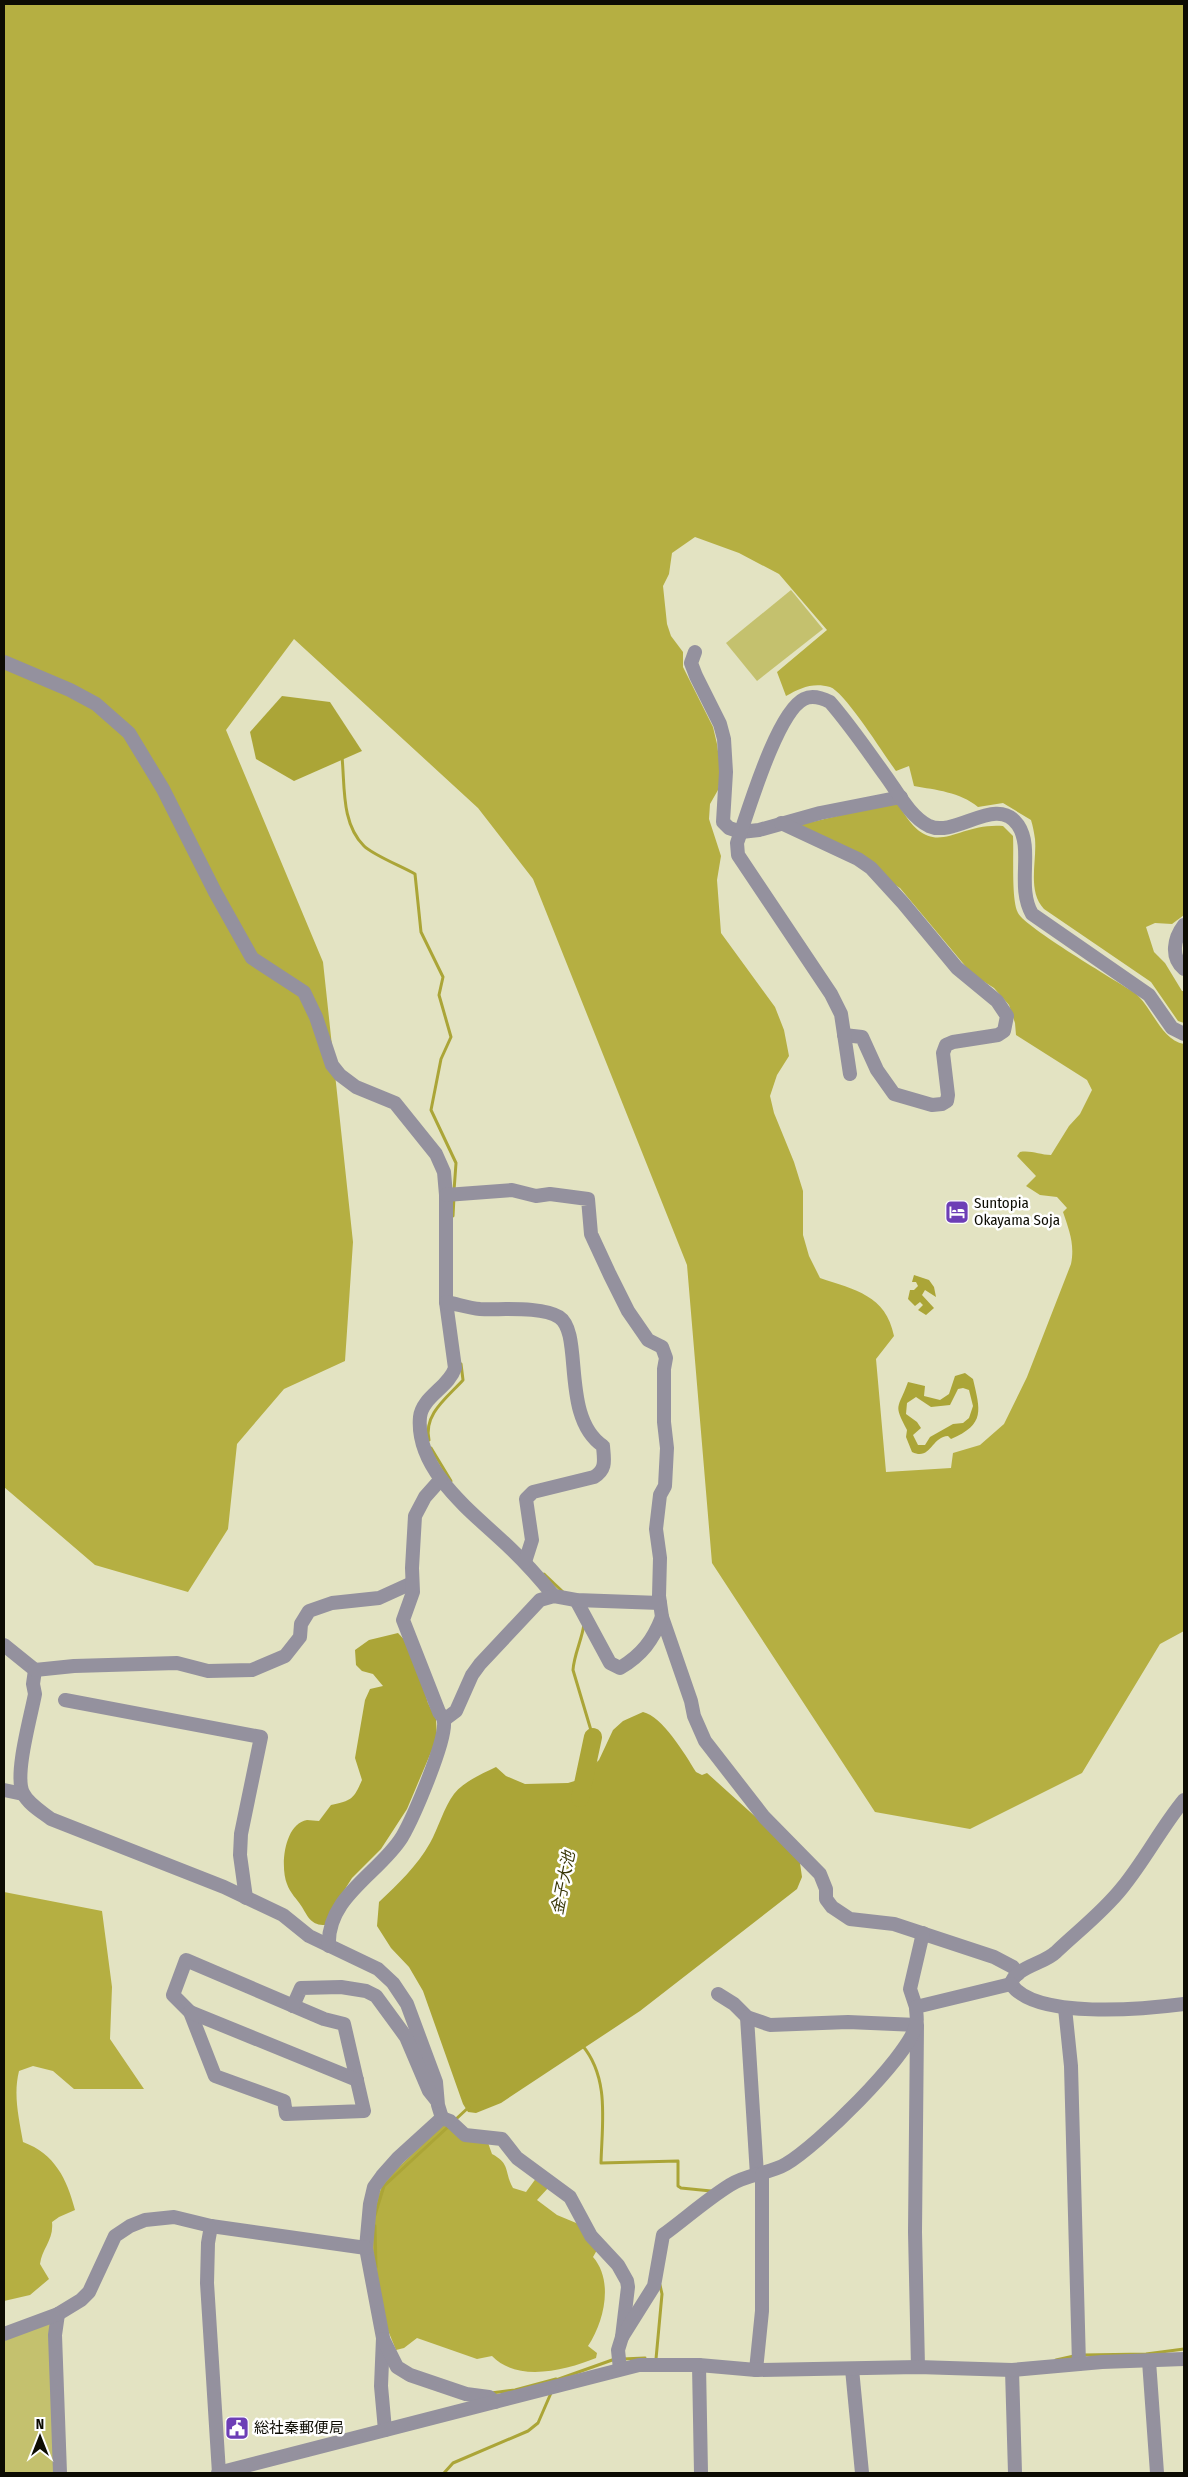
<svg xmlns="http://www.w3.org/2000/svg" width="1188" height="2477" font-family="'Fira Sans Condensed','Noto Sans JP',sans-serif">
  <style>
    .green { fill: #c4c16e }
    .forest { fill: #b5af42 }
    .water { fill: #aba537; fill-rule: evenodd }
    .lines { fill: none; stroke-linecap: round; stroke-linejoin: round }
    .stream { stroke: #aba537; stroke-width: 3 }
    .river { stroke: #aba537; stroke-width: 18 }
    .minor { stroke: #94919e; stroke-width: 14 }
    .labels { text-anchor: middle; dominant-baseline: central; stroke-width: 5; stroke-linejoin: round; paint-order: stroke }
    .poi-label { font-size: 15px; fill: #0d0c03; stroke: #fff; text-anchor: start }
    .water-label { font-size: 16px; font-style: italic; fill: #393708; stroke: #fff }
  </style>
  <rect width="100%" height="100%" fill="#e3e3c2"/>
  <g class="green">
    <polygon points="791,590 823,629 757,681 726,643"/>
    <polygon points="52,2320 58,2473 4,2473 4,2338"/>
  </g>
  <g class="forest">
    <path d="M4 4H1184V915L1172 924 1155 923 1146 927 1154 952 1165 963 1182 991H1184V1023L1178 1021 1151 982 1044 909C1027 891 1037 862 1035 839 1034 833 1033 826 1031 820L1003 803 978 807C960 792 936 790 914 786L909 766 896 771C884 755 845 692 830 687 813 682 800 688 786 696L777 672 827 630 779 574 739 553 695 537 672 553 669 574 663 586 667 624 671 636 683 652V667L713 727 717 744 721 773 718 790 710 804 709 819 721 856 717 880 721 933 775 1007 784 1030 789 1056 777 1075 770 1096 774 1113 794 1162 803 1191V1235L809 1256 820 1278C855 1290 886 1295 894 1336L876 1359 886 1472 951 1468 953 1453 980 1445 1004 1424 1027 1377 1071 1264C1075 1244 1069 1230 1063 1212L1067 1208 1057 1197 1040 1195 1026 1186 1036 1176 1017 1156 1020 1152C1031 1150 1040 1155 1051 1155L1069 1126 1080 1114 1092 1090 1087 1080 1016 1035 1015 1023 1009 1005 994 988 972 974 900 888 799 825 897 802C933 867 952 822 1003 826L1013 836C1014 854 1011 899 1018 913 1026 928 1115 980 1135 993 1152 1007 1161 1040 1184 1044V1631L1160 1644 1082 1773 970 1829 875 1812 712 1563 687 1265 533 879 478 808 294 639 226 730 323 962 353 1242 345 1361 284 1389 237 1444 228 1529 188 1592 95 1565 4 1487Z"/>
    <path d="M4 1892 102 1911 112 1987 110 2039 144 2089H74L53 2071 33 2066 19 2071C13 2095 19 2118 23 2142 55 2154 67 2179 75 2210L59 2217 52 2222C54 2240 42 2248 40 2264L49 2279 30 2295 4 2301Z"/>
    <path d="M445 2123 487 2140 492 2154C511 2164 504 2172 513 2188L526 2192 537 2177 549 2187 537 2200 557 2215 581 2225 597 2250 593 2257C614 2281 604 2322 588 2346L597 2353 596 2358C566 2370 518 2383 492 2356L477 2359 417 2338 404 2348 396 2350 387 2328 371 2243 378 2196 384 2181Z"/>
  </g>
  <g class="water">
    <polygon points="282,696 330,702 362,751 294,781 256,759 250,732"/>
    <polygon points="914,1275 929,1280 934,1287 936,1297 925,1290 922,1295 934,1308 926,1315 918,1310 923,1305 920,1302 915,1306 908,1299 910,1290 914,1290 918,1286 916,1282 912,1282"/>
    <path d="M965 1373 973 1379C980 1410 986 1424 951 1439L948 1436C931 1437 931 1461 912 1452L906 1437 907 1430C893 1403 898 1410 908 1382L925 1386 924 1396 940 1400 949 1394 955 1376ZM963 1388 969 1390 973 1406 969 1418 963 1423 953 1424 930 1437 925 1445H918L913 1435 921 1428 917 1422 906 1414 907 1403 916 1397 931 1407 950 1405 958 1389Z"/>
    <path d="M398 1633 411 1647 428 1703 436 1719 437 1738 407 1809 381 1849 352 1878 340 1897 328 1925C312 1926 309 1919 302 1907 297 1899 290 1893 287 1884 280 1867 284 1824 307 1820 311 1820 315 1821 319 1821L331 1805C351 1801 354 1799 362 1780L355 1758 365 1700 370 1689 383 1686 373 1674 362 1671 356 1665 355 1650 369 1640Z"/>
    <path d="M643 1712C662 1716 685 1754 696 1772L702 1775 707 1773 799 1856 802 1877 797 1889 640 2011 501 2103 476 2113 468 2112 463 2104 423 1991 409 1967 391 1948 377 1926 379 1902C398 1884 417 1866 430 1843 438 1829 444 1807 454 1794 464 1781 482 1774 496 1767L506 1776 525 1784 568 1783 578 1780 599 1760 613 1730 623 1721Z"/>
  </g>
  <g class="lines">
    <g class="stream">
      <path d="M342 757C345 786 341 823 364 846 373 855 403 867 415 874L421 932 443 977 439 995 451 1037 441 1059 431 1110 456 1163 454 1191"/>
      <polyline points="453,1216 454,1197"/>
      <path d="M429 1440C423 1414 448 1397 463 1380L461 1364"/>
      <polyline points="431,1448 451,1481"/>
      <polyline points="544,1574 563,1592"/>
      <path d="M584 1624C582 1640 574 1654 573 1670L593 1737"/>
      <path d="M582 2045C610 2078 602 2123 601 2163L678 2161V2186L681 2188 711 2191"/>
      <polyline points="455,2120 469,2107"/>
      <polyline points="375,2215 384,2186 449,2126"/>
      <polyline points="375,2226 376,2267"/>
      <polyline points="1083,2355 1146,2354 1184,2349"/>
      <polyline points="622,2359 645,2358"/>
      <polyline points="656,2359 662,2294 660,2285"/>
      <polyline points="1056,2360 1074,2356"/>
      <polyline points="556,2380 615,2359"/>
      <polyline points="491,2393 515,2390 556,2379"/>
      <polyline points="444,2473 453,2463 528,2431 538,2423 551,2393"/>
    </g>
    <polyline class="river" points="580,1798 593,1737"/>
    <g class="minor">
      <polyline points="695,652 691,663 696,676 720,724 724,739 726,772 723,822 729,828 741,832 759,830 820,813 901,797"/>
      <path d="M4 662 70 690 96 704 129 733 163 789 215 892 252 958 304 992 316 1017 332 1065 340 1075 356 1087 395 1103 436 1154 444 1172 446 1195V1302L455 1368C449 1387 422 1397 420 1417 415 1472 475 1514 510 1548 526 1563 540 1579 554 1596"/>
      <polyline points="781,823 858,859 871,868 903,903 957,968 997,1001 1007,1016 1004,1031 998,1035 953,1042 946,1045 943,1053 948,1095 947,1101 942,1104 932,1105 894,1094 877,1070 862,1037 844,1035"/>
      <path d="M1184 925C1174 938 1170 957 1184 969"/>
      <path d="M850 1074 841 1014 831 994 738 855 737 843C748 812 777 712 804 699 812 695 822 698 830 702 850 725 867 750 885 775 897 791 910 817 929 826 956 838 997 794 1018 825 1034 849 1016 886 1032 914L1149 995 1172 1028 1184 1034"/>
      <polyline points="446,1195 512,1190 536,1196 550,1194 588,1199 591,1234 610,1275 628,1311 648,1340 662,1347 666,1358 664,1369 664,1422 667,1448 665,1486 660,1495 656,1529 660,1558 659,1596 662,1617 691,1701 694,1716 705,1741 764,1817 820,1874 826,1889 826,1899 832,1907 850,1919 894,1924 994,1957 1013,1967 1018,1974"/>
      <path d="M446 1302C457 1304 469 1308 480 1309 501 1310 542 1306 559 1317 584 1333 560 1417 603 1446 604 1460 607 1469 594 1477L533 1492 526 1499 532 1540 525 1562"/>
      <path d="M576 1600 610 1663 620 1668C642 1655 653 1640 662 1617"/>
      <path d="M4 1645 35 1670 33 1684 35 1694C31 1716 14 1775 23 1793 28 1804 42 1812 51 1819L224 1887 283 1915 309 1936 378 1969 393 1983 407 2004 436 2082 438 2105 442 2118 398 2158 382 2176 374 2187 370 2204 366 2248 383 2338 381 2386 385 2430"/>
      <polyline points="35,1670 74,1666 177,1663 208,1671 252,1670 285,1656 300,1637 301,1624 309,1611 332,1603 379,1598 412,1583"/>
      <polyline points="65,1700 261,1737 241,1834 240,1855 246,1898"/>
      <polyline points="444,1720 456,1711 472,1675 480,1664 540,1600 554,1596 576,1600 660,1603"/>
      <polyline points="4,1790 23,1794"/>
      <path d="M1184 1800C1161 1828 1145 1860 1122 1888 1103 1912 1078 1931 1056 1952 1044 1964 1015 1967 1011 1984 1035 2020 1145 2009 1184 2004"/>
      <path d="M329 1946C326 1897 380 1873 402 1837 413 1818 446 1742 444 1722 444 1718 441 1715 439 1712L403 1620 413 1592 412 1568 415 1516 425 1497 441 1479"/>
      <polygon points="186,1960 324,2019 344,2024 364,2111 286,2114 284,2101 215,2076 190,2012 173,1995"/>
      <polyline points="718,1994 734,2004 747,2017 770,2025 848,2022 917,2025 915,2232 918,2367"/>
      <polyline points="293,2006 301,1988 341,1987 366,1991 376,1996 406,2037 429,2091 437,2101"/>
      <polyline points="916,2007 910,1989 923,1933"/>
      <polyline points="1065,2008 1071,2066 1079,2364"/>
      <polyline points="190,2012 357,2080"/>
      <polyline points="747,2017 757,2175"/>
      <polyline points="442,2118 450,2121 465,2135 502,2139 517,2158 570,2197 591,2236 618,2265 627,2281 628,2287 622,2337 618,2350 620,2369"/>
      <polyline points="211,2226 208,2243 207,2283 219,2473"/>
      <polyline points="58,2314 55,2335 60,2473"/>
      <polyline points="4,2334 58,2314 81,2300 89,2292 115,2236 130,2226 145,2220 174,2217 211,2226 366,2248"/>
      <path d="M622 2337 654 2286 663 2235C685 2219 706 2200 730 2185 747 2174 769 2174 786 2164 818 2145 905 2060 916 2026 918 2021 916 2013 916 2007L1011 1984"/>
      <polyline points="383,2339 397,2367 410,2375 466,2394 489,2397 495,2402"/>
      <polyline points="1149,2361 1157,2473"/>
      <polyline points="699,2365 701,2473"/>
      <polyline points="852,2369 862,2473"/>
      <polyline points="756,2370 762,2311 762,2174"/>
      <polyline points="1012,2370 1015,2473"/>
      <polyline points="218,2473 639,2365 699,2365 756,2370 918,2367 1012,2370 1102,2362 1184,2359"/>
    </g>
  </g>
  <defs>
    <g id="hotel-square" transform="scale(1.25)"><rect x="-9" y="-9" width="18" height="18" rx="4" fill="#6d3eb6" stroke="#fff"/><path d="M-6-4.5h1.5V1H6V5H4.5V3h-9V5H-6ZM-4 0a1.8 1.8 0 1 1 3.6 0ZM.5 0V-2.5h3Q6-2.5 6 0Z" fill="#fff"/></g>
    <g id="civic-square" transform="scale(1.25)"><rect x="-9" y="-9" width="18" height="18" rx="4" fill="#6d3eb6" stroke="#fff"/><path d="M-.6-6.5H3V-4.5H.6V-3L4-1V1h2V6H-6V1h2V-1L-.6-3ZM-1.2 2.5V6h2.4V2.5Z" fill="#fff"/></g>
  </defs>
  <g fill-rule="evenodd">
    <use href="#hotel-square" x="957" y="1212"/>
    <use href="#civic-square" x="237" y="2428"/>
  </g>
  <g class="labels">
    <g class="poi-label">
      <text x="974" y="1203">Suntopia<tspan x="974" dy="17">Okayama Soja</tspan></text>
      <text x="254" y="2428">総社秦郵便局</text>
    </g>
    <g class="water-label">
      <text transform="translate(563 1883) rotate(-79)">金子大池</text>
    </g>
  </g>
  <rect width="1188" height="2477" fill="none" stroke="#0d0c03" stroke-width="10"/>
  <g transform="translate(40 2437)" stroke="#ffffff" stroke-width="4" paint-order="stroke">
  <path d="M0-4L9 19L0 12L-9 19Z" fill="#0d0c03"/>
  <text y="-8" font-size="14" font-weight="bold" text-anchor="middle" fill="#0d0c03">N</text>
  </g>
</svg>
